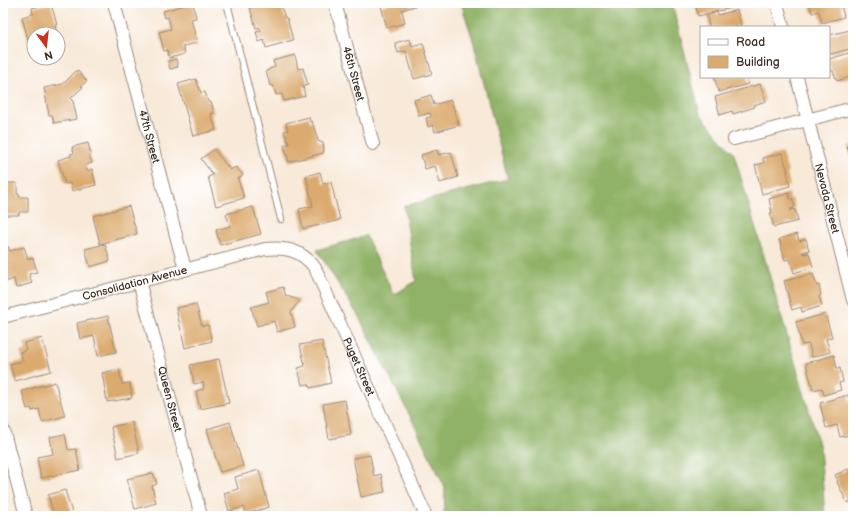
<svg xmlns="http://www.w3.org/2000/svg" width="856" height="519" font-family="'Balsamiq Sans',sans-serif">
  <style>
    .forest { fill: #90b266; stroke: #666e42 }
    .building { fill: #dbaa6e }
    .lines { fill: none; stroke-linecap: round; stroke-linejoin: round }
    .service-casing { stroke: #9a8a7b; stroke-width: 8 }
    .minor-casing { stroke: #9a8a7b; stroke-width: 14 }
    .service { stroke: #fff; stroke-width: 6 }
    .minor { stroke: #fff; stroke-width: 12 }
    .labels { text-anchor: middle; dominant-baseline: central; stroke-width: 3; stroke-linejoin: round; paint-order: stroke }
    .street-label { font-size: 11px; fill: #3b2a1e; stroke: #fff }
  </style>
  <rect width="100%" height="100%" fill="#fff"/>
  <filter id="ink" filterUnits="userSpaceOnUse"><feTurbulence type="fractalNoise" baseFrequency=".025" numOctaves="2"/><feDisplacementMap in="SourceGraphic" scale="8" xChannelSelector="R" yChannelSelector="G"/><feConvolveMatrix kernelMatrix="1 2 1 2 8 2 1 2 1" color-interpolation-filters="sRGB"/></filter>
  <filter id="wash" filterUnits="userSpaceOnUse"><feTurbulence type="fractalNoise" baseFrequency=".012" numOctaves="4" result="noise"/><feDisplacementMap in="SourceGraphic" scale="16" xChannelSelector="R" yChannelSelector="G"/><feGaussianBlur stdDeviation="0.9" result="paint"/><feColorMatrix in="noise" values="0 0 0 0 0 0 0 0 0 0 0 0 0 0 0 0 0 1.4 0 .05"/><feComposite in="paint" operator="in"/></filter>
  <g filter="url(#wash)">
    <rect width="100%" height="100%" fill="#f8e9d8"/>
    <polygon class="forest" points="461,3 672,3 700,114 734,154 820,448 825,516 444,516 445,488 412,420 359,317 317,250 366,236 394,295 416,281 404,206 508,179 473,40"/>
    <g id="blocks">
      <g class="building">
        <polygon points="51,3 57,25 55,25 57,34 34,34 34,43 29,44 22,17 33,14 32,8"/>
        <polygon points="193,3 196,18 191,19 197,43 183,46 185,54 169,58 167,50 164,51 159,32 171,29 168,17 165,18 163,11"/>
        <polygon points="266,3 280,3 285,18 287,18 293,40 266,48 264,40 259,42 256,32 261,31 259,27 256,28 250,8"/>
        <polygon points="390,3 414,3 415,6 402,10 405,23 387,28 381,6"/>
        <polygon points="695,3 738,3 739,6 698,16"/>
        <polygon points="809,3 848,3 841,5 844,17 822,23 819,11 812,13"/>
        <polygon points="737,10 741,25 734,27 709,27 707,15 717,12 718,15"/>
        <polygon points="850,30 853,41 853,48 831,54 829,53 829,35"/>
        <polygon points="410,39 412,46 423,43 432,74 414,79 406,51 398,53 395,43"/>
        <polygon points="853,52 853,76 837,81 833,71 831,71 829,59"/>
        <polygon points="295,55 298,69 303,68 308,85 303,86 305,96 284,101 282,94 276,95 273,85 270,86 266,71 269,70 269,69 275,67 273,61"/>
        <polygon points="176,59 178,67 170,69 168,61"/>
        <polygon points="77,70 87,81 81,86 83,87 71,98 72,101 73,101 77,119 54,123 52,115 49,115 44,88 63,84"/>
        <polygon points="714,77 746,77 748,84 719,92"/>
        <polygon points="196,79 201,93 205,92 208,102 211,102 214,113 211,114 216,130 193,136 178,84"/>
        <polygon points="760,84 766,101 754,105 755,107 733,114 732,111 720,115 715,97"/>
        <polygon points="431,95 434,105 451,100 459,125 435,132 433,125 428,127 426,118 431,117 430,113 419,116 414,100"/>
        <polygon points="309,117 310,122 312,121 318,141 323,143 324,149 323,153 289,162 284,145 289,144 284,131 288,130 286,123"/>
        <polygon points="88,143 91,154 89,155 92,163 86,165 87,171 92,169 96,185 72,191 70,183 65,184 58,160 71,156 70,154 74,153 72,147"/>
        <polygon points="853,144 853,164 847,146"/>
        <polygon points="214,149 230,170 236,167 243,175 238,179 244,198 216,206 208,177 213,175 201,159"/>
        <polygon points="437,150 439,155 451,152 458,177 440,183 435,166 425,169 421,155"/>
        <polygon points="782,153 788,172 787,172 790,186 762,194 755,165 764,163 763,158"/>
        <polygon points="320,172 323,184 331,182 340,220 303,229 299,209 313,206 306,176"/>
        <polygon points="3,183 17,183 17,194 19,194 19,197 28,197 28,212 19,212 19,215 3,215"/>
        <polygon points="789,193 790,199 792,198 795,207 790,210 795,209 798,221 774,227 770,213 772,213 769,199"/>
        <polygon points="129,206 137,234 100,244 93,216"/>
        <polygon points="253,207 261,234 220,245 216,230 230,226 226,214"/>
        <polygon points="797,234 799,241 806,239 809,251 802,253 805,254 809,253 813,267 794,273 790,259 785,260 779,239"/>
        <polygon points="105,244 110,261 90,267 85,249"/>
        <polygon points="8,246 10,251 24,247 28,259 33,258 37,272 29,274 32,283 16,288 14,279 5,282 3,275 3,248"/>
        <polygon points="813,274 817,286 819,285 821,295 819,296 822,306 802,312 801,307 792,310 784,281"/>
        <polygon points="283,287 286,296 300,300 291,312 295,327 277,332 274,321 257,326 251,307 269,302 266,292"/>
        <polygon points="196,304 202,326 208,325 212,341 185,348 176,308"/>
        <polygon points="825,314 832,337 826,339 830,352 812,357 809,344 802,345 796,322"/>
        <polygon points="108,316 116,352 98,356 94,336 80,339 77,323"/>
        <polygon points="42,338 51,371 15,381 10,364 23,361 20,352 26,350 24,343"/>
        <polygon points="322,341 331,383 310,388 309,384 302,385 298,368 305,366 300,345"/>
        <polygon points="834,355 837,369 840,368 843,382 839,383 841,390 824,395 822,388 813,390 806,363"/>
        <polygon points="219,359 229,403 200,409 196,391 204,389 203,382 194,384 190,365"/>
        <polygon points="119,369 122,384 130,383 132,398 107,402 102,373"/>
        <polygon points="55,382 65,416 42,422 39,409 32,411 31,408 27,409 22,391"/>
        <polygon points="848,395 853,413 853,434 840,437 837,425 826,428 820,403"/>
        <polygon points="345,400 351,435 329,439 323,404"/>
        <polygon points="132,422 139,453 118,458 111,427"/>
        <polygon points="230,422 243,466 220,472 207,429"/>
        <polygon points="65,434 68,450 76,449 80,470 41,478 37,457 53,454 50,437"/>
        <polygon points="370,455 374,476 381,474 385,492 361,497 353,458"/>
        <polygon points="848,469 851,476 853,474 853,500 847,503 837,482 838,481 835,475"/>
        <polygon points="259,470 269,507 246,514 244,507 229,511 224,493 238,489 235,477"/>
        <polygon points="153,473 157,484 152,486 156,503 135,509 127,479"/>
        <polygon points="65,490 73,516 54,516 48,495"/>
      </g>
    </g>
  </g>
  <g filter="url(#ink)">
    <use href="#blocks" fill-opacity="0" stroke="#9a8a7b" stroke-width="1"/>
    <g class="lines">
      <g class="service-casing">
        <polyline id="service" points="227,3 281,219"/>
      </g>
      <g class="minor-casing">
        <g id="minor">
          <path id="s1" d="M114 3 185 269"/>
          <path id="s2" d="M335 3 373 144"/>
          <polyline points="777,3 783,27"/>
          <path id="s3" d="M797 77 853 300"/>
          <polyline points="734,139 853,108"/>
          <path id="s4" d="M139 281 201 516"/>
          <path id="s5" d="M3 317 265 249C286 247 302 250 315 268L423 509 425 516"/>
          <polyline points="3,429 26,516"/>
        </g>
      </g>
      <use href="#service" class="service"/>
      <use href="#minor" class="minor"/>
    </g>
  </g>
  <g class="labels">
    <g class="street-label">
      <text stroke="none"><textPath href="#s2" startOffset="73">46th Street</textPath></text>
      <text stroke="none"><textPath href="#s1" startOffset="138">47th Street</textPath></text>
      <text stroke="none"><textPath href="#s3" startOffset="125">Nevada Street</textPath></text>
      <text stroke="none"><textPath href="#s5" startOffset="136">Consolidation Avenue</textPath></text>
      <text stroke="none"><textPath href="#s5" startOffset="435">Puget Street</textPath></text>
      <text stroke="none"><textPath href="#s4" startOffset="122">Queen Street</textPath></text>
    </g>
  </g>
  <rect width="856" height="519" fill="none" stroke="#fff" stroke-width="16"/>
  <rect x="700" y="26" width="130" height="52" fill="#ffffff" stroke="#b1aaa5"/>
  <rect x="708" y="39" width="20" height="6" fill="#ffffff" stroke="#b1aaa5"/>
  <text x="736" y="46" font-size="12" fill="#3b2a1e">Road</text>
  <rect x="708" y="56" width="20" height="12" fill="#dbaa6e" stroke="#b1aaa5"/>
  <text x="736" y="66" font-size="12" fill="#3b2a1e">Building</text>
  <g transform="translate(46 46) rotate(165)"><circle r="19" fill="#ffffff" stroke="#b1aaa5"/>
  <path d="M0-3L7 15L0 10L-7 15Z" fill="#c8321e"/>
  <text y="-6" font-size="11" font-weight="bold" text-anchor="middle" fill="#3b2a1e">N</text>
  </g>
</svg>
